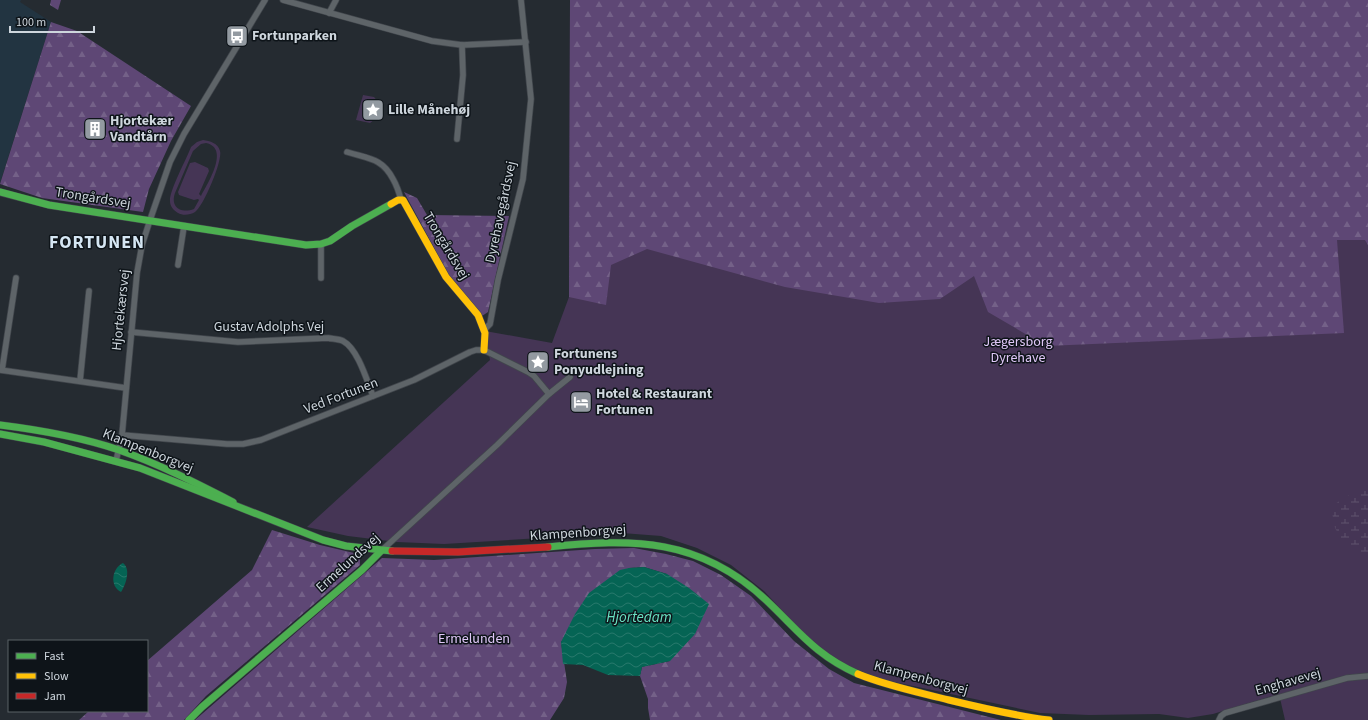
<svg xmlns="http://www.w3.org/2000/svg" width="1368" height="720" font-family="'Source Sans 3',sans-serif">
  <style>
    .built { fill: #223441 }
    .green { fill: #453555; fill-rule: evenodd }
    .forest { fill: url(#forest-firs) }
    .wetland { fill: url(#wetland-marsh) }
    .water { fill: url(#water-waves) }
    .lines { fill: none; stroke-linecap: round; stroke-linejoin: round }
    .street-casing { stroke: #41464c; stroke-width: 7 }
    .fast-casing { stroke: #41464c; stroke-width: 8 }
    .slow-casing { stroke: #41464c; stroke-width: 8 }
    .jam-casing { stroke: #41464c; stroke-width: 8 }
    .street { stroke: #5e6468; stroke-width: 5.5 }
    .fast { stroke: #4caf50; stroke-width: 7 }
    .slow { stroke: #ffc107; stroke-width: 7 }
    .jam { stroke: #c62828; stroke-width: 7 }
    .labels { text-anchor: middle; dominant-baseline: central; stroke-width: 3; stroke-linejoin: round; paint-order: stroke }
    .poi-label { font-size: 14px; font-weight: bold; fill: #ced6dd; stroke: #0e1419; text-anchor: start }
    .street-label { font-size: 14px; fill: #ced6dd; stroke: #0e1419 }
    .park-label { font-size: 14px; fill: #e0c8f8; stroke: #0e1419 }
    .water-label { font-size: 15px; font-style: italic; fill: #69e2c3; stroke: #0e1419 }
    .district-label { font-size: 18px; font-weight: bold; letter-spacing: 1px; fill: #d5e6f3; stroke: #0e1419 }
  </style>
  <defs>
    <pattern id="forest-firs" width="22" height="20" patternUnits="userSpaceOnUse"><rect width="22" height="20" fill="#5e4775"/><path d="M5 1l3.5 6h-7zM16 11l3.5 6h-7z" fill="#746188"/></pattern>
    <pattern id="wetland-marsh" width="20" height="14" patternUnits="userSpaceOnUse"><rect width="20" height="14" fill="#453555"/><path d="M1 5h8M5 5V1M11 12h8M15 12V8" fill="none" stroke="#5f526d"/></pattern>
    <pattern id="water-waves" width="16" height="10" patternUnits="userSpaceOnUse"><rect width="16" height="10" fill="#056454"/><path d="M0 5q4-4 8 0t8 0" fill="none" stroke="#28796c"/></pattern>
  </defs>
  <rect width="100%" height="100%" fill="#252b31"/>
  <polygon class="built" points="0,0 21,0 20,2 51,22 0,183"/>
  <g class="green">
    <polygon points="570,0 1368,0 1368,720 1285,720 1279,694 1213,714 1188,718 1159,714 1089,715 1040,713 880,679 841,663 809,639 764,591 731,565 697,548 661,536 622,533 444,544 397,542 348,536 307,527 490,360 485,331 552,343 569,297"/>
    <polygon points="363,95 374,97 380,104 379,116 370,123 356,120"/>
    <path d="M203 140C210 141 218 143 220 151 223 160 203 207 195 212 190 215 183 216 178 213 173 210 170 206 170 201 169 191 187 158 191 147L197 142ZM206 143C230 148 208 183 201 196L199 194 209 171 208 168 195 162 190 163 178 192 179 195 194 200 198 199 199 200 194 209C181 214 170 207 175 193L193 151 201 144Z"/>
  </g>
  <g class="forest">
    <polygon points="51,0 61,0 58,10 50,5"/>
    <polygon points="570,0 1368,0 1368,245 1365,240 1337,240 1344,333 1046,346 988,312 974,276 940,299 879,303 785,287 647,249 611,265 606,305 569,297"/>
    <polygon points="51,22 77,31 191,106 171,141 149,189 143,212 42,198 0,184"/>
    <polygon points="404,192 417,198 427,215 509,216 488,312 482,316 453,283"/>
    <polygon points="272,530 320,545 354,553 360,558 360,565 206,696 184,720 79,720 89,711 147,711 147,661 252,570"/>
    <polygon points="634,548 666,554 693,561 721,575 751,596 794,641 829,669 854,683 1001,720 650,720 648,708 648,699 640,676 642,667 670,661 667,574 644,567 629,568 561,642 567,682 564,698 550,720 195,720 382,558 434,560 595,549"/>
  </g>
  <polygon class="wetland" points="1363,490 1368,490 1368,552 1359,553 1347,548 1335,528 1331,507 1345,497"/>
  <g class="water">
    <path d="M123 563C131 569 126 584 121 592 109 586 112 568 123 563Z"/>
    <polygon points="644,567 667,574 689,588 709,604 695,634 670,661 642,667 640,676 608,675 583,665 563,664 561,642 575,614 589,593 620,570 629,568"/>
  </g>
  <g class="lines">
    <g class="street-casing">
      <g id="street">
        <polyline points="283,0 432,41 462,45 526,42"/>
        <polyline points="329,13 336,0"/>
        <polyline points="457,139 463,75 462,45"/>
        <path d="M347 152C369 159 382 158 393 179 397 186 399 192 401 200"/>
        <polyline points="321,244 321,278"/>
        <polyline points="178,265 184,226"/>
        <polyline points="484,330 490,324 498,280 523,179 531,99 521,0"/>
        <path d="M131 332 238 342 328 338C333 339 339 339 343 341 358 349 367 381 373 396"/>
        <polyline points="0,370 126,388"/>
        <polyline points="2,370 16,278"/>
        <polyline points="80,381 89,291"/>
        <polyline points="122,435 227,444 243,444 261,440 414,380 470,352 476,350 484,350 528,372 534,376 549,394"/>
        <polyline points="116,461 122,435 137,273 142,245 150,220 170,162 184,134 265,0"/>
        <polyline points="381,551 497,445 549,394 570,377"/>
        <polyline points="1219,720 1221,716 1225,713 1347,678 1368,676"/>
      </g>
    </g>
    <g class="fast-casing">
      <g id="fast">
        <polyline points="0,192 49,205 306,245 321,244 330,241 352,226 391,204"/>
        <path d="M0 425C40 430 81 437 119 450 159 464 196 483 233 502"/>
        <polyline points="0,434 44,442 140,468 323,540 346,546 392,551"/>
        <path d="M548 547C633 538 700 538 766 600 798 630 815 655 858 674"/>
        <polyline points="189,720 202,707 362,570 381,551"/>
      </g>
    </g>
    <g class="slow-casing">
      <g id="slow">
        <polyline points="391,204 398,200 403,200 446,277 478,315 485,333 484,350"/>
        <path d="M858 674C887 686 918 692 949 700 982 708 1015 716 1049 720"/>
      </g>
    </g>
    <g class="jam-casing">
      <polyline id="jam" points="392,551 458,552 548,547"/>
    </g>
    <use href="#street" class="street"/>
    <use href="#fast" class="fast"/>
    <use href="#slow" class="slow"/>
    <use href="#jam" class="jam"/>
  </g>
  <defs>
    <g id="bus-square" transform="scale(1.15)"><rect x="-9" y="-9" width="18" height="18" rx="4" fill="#939aa1" stroke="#0e1419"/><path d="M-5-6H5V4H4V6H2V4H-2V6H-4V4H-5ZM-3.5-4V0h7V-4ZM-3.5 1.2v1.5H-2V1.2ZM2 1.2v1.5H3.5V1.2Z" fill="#fff"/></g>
    <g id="sight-square" transform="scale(1.15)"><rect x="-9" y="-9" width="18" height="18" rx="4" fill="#939aa1" stroke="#0e1419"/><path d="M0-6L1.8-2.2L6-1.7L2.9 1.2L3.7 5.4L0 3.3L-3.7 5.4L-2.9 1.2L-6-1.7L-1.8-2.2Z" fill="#fff"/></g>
    <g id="building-square" transform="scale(1.15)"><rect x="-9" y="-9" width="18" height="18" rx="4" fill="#939aa1" stroke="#0e1419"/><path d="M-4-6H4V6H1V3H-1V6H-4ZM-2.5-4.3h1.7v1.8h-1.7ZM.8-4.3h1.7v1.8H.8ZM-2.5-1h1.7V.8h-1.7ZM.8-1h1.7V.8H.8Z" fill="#fff"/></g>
    <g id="hotel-square" transform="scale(1.15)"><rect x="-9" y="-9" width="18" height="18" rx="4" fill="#939aa1" stroke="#0e1419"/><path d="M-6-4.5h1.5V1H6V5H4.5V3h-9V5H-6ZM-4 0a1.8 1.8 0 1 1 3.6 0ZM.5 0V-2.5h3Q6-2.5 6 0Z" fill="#fff"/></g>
  </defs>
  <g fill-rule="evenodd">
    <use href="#bus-square" x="237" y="36"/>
    <use href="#sight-square" x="373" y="110"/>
    <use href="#building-square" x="95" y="129"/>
    <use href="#sight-square" x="538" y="362"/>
    <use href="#hotel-square" x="581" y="402"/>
  </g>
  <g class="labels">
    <g class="poi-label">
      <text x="252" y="36">Fortunparken</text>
      <text x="388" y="110">Lille Månehøj</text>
      <text x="110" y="121">Hjortekær<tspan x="110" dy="16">Vandtårn</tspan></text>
      <text x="554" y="354">Fortunens<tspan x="554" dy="16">Ponyudlejning</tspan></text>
      <text x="596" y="394">Hotel &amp; Restaurant<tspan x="596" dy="16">Fortunen</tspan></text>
    </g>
    <g class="street-label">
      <text transform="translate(93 198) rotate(9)">Trongårdsvej</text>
      <text transform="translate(501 212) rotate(-78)">Dyrehavegårdsvej</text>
      <text transform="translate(446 246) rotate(59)">Trongårdsvej</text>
      <text transform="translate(121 310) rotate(-84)">Hjortekærsvej</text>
      <text x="269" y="327">Gustav Adolphs Vej</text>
      <text transform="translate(341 396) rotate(-21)">Ved Fortunen</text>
      <text transform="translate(148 451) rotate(22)">Klampenborgvej</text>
      <text transform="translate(578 533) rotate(-4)">Klampenborgvej</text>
      <text transform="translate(348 563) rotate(-42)">Ermelundsvej</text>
      <text transform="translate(921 678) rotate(15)">Klampenborgvej</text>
      <text transform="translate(1288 682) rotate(-16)">Enghavevej</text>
    </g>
    <g class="park-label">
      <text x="1018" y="342">Jægersborg<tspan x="1018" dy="16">Dyrehave</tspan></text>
      <text x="474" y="639">Ermelunden</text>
    </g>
    <g class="water-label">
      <text x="639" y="617">Hjortedam</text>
    </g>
    <g class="district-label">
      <text x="97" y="242">FORTUNEN</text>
    </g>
  </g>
  <rect x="8" y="640" width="140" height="72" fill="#0e1419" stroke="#5b6267"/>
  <rect x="16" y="653" width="20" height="6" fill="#4caf50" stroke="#5b6267"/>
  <text x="44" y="660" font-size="12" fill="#ced6dd">Fast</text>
  <rect x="16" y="673" width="20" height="6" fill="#ffc107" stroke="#5b6267"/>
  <text x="44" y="680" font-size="12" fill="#ced6dd">Slow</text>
  <rect x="16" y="693" width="20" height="6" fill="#c62828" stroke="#5b6267"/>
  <text x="44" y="700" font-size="12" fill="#ced6dd">Jam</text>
  <path d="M10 26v6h84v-6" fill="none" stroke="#ced6dd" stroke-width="2"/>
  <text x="16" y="26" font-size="12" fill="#ced6dd" stroke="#0e1419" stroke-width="3" paint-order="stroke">100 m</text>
</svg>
